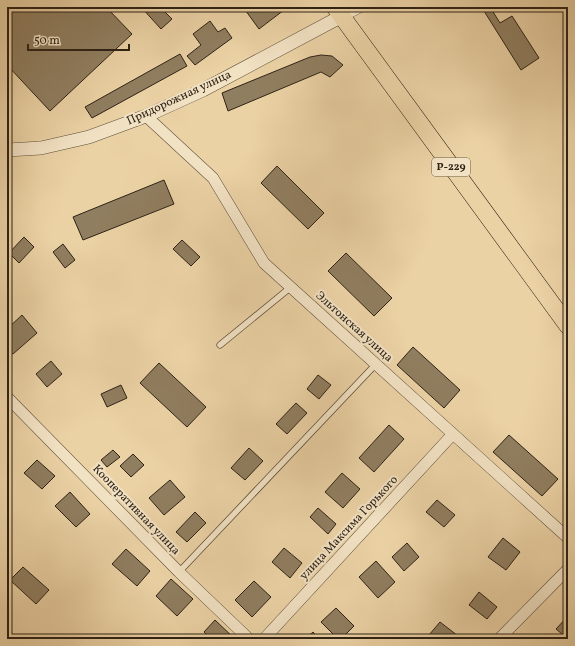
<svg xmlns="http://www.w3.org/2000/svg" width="575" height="646" font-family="Vollkorn,serif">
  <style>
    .building { fill: #907e60; stroke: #2e2216 }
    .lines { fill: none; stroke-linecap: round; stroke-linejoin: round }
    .service-casing { stroke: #5d4e3a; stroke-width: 7 }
    .minor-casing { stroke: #5d4e3a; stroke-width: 12 }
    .tertiary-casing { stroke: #5d4e3a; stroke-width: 14 }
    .primary-casing { stroke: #2e2216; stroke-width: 18 }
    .service { stroke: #f2e2c4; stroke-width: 5.5 }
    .minor { stroke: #f2e2c4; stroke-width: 11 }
    .tertiary { stroke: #f2e2c4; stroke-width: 13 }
    .primary { stroke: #ebd2a5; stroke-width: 17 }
    .labels { text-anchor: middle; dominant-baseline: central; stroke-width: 4; stroke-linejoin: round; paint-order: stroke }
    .shield { fill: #f2e2c4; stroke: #695c4a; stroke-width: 1 }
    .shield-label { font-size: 11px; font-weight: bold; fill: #2e2216 }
    .street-label { font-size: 12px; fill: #2e2216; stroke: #f2e2c4 }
  </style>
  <rect width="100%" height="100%" fill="#ebd2a5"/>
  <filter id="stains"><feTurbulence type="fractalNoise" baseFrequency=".005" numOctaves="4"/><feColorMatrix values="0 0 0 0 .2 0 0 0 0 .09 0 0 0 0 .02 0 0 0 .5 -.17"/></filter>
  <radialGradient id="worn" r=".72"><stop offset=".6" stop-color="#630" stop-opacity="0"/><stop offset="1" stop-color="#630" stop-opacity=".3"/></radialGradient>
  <g class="building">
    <polygon points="15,7 106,7 132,34 50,111 7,65 7,15"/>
    <polygon points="141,7 160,7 172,19 161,29"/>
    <polygon points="243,7 288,7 259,29"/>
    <polygon points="490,7 500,23 512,16 539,58 521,70 484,11"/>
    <polygon points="210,21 218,32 225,28 232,38 195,65 187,56 201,45 193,34"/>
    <polygon points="180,54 187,66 92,118 85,107"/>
    <polygon points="321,55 332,56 343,65 330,77 321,72 228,111 222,93 310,57"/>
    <polygon points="277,166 324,213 308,229 261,183"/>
    <polygon points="164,180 174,204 83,240 73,217"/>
    <polygon points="24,237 34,247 19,263 9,253"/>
    <polygon points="182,240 200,257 191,266 173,249"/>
    <polygon points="63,244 75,260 65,268 53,252"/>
    <polygon points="346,253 392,298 374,316 328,271"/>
    <polygon points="22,315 37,333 13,354 7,348 7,329"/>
    <polygon points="413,347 460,390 444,408 397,365"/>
    <polygon points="51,361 62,374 47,387 36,374"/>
    <polygon points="159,363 206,407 187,427 140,383"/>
    <polygon points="318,375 331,385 319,399 307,389"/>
    <polygon points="121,385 127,398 107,407 101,394"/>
    <polygon points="296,403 307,413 287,434 276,424"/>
    <polygon points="389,425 404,439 374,472 359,458"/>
    <polygon points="509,435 558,479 542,496 493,452"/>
    <polygon points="249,448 263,461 245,480 231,468"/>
    <polygon points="113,450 120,457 107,467 101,460"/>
    <polygon points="133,454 144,465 131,477 120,466"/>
    <polygon points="37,460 55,476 42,489 24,473"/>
    <polygon points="342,473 360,489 343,508 325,492"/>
    <polygon points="170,480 185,497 164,515 149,498"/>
    <polygon points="70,492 90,514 76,527 55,506"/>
    <polygon points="437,500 455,515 444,527 426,512"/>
    <polygon points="318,508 336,524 328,534 310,517"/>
    <polygon points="195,512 206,523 187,542 176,532"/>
    <polygon points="503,538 520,552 506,570 488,557"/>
    <polygon points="407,543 419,557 404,571 392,557"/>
    <polygon points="284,548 302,563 290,578 272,562"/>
    <polygon points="126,549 150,571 137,586 112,564"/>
    <polygon points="376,561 395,582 378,598 359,577"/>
    <polygon points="23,567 49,590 36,604 10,580"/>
    <polygon points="171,579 193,599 177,616 156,596"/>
    <polygon points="254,581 271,597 252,617 235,600"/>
    <polygon points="479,592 497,607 487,619 469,605"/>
    <polygon points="336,608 354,626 341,639 338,639 321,622"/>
    <polygon points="568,616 568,639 556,629"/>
    <polygon points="215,620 235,639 211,639 204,632"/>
    <polygon points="440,622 462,639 435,639 429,635"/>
    <polygon points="313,632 319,639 305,639"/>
    <polygon points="119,634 124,639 114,639"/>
  </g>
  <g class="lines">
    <g class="service-casing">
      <g id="service">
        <polyline points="220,345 291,287"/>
        <polyline points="179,572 376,364"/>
      </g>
    </g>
    <g class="minor-casing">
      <g id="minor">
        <polyline points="342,16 360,7"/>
        <polyline points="146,116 213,178 264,263 568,538"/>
        <polyline points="7,397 179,572 249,639"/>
        <polyline points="264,639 452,435"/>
        <polyline points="499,639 568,569"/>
      </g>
    </g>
    <g class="tertiary-casing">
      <polyline id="tertiary" points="7,150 41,148 89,137 146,116 203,90 342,16"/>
    </g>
    <g class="primary-casing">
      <polyline id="primary" points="335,7 568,326"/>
    </g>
    <use href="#service" class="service"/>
    <use href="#minor" class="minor"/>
    <use href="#tertiary" class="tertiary"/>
    <use href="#primary" class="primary"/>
  </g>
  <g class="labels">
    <rect class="shield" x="432" y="158" width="38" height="18" rx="3"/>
    <g class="shield-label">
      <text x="451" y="167">Р-229</text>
    </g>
    <g class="street-label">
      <text transform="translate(179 98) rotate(-25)">Придорожная улица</text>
      <text transform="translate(354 327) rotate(42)">Эльтонская улица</text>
      <text transform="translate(136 510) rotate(46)">Кооперативная улица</text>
      <text transform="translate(349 528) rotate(-47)">улица Максима Горького</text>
    </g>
  </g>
  <rect width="575" height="646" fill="none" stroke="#ebd2a5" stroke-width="24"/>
  <rect x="8" y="8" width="559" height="630" fill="none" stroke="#2e2216" stroke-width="2"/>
  <rect x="12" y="12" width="551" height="622" fill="none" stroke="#2e2216"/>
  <path d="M28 44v6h101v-6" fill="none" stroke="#2e2216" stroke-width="2"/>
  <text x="34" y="44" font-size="12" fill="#2e2216" stroke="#f2e2c4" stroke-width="3" paint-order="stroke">50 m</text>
  <rect width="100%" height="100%" filter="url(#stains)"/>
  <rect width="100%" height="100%" fill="url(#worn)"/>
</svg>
